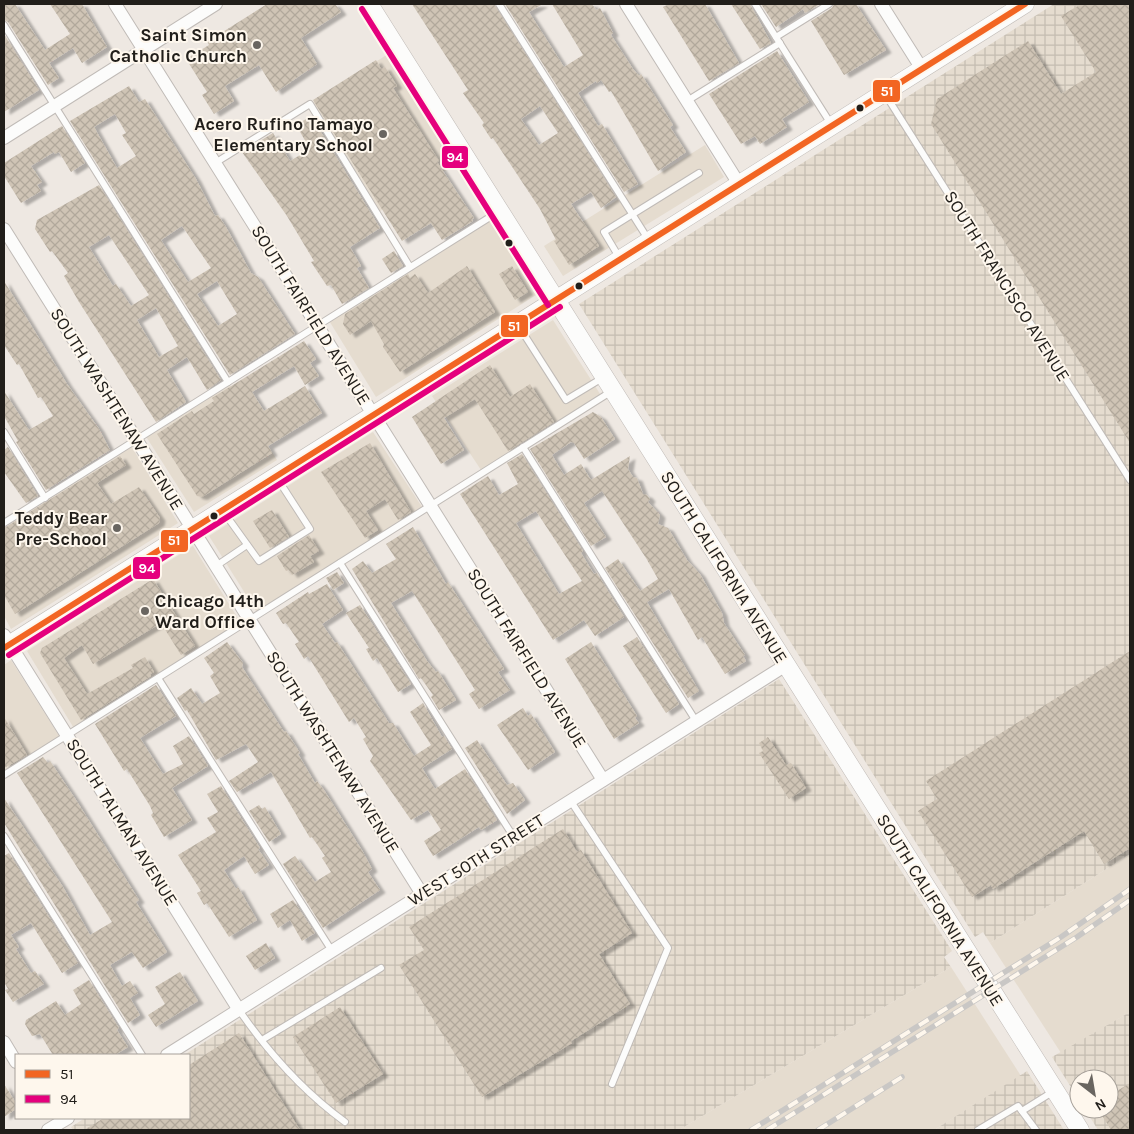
<svg xmlns="http://www.w3.org/2000/svg" width="1134" height="1134" font-family="Karla,sans-serif">
  <style>
    .built { fill: #e5dccf }
    .industrial { fill: url(#industrial-grid) }
    .building { fill: url(#building-cross-hatch); fill-rule: evenodd; filter: url(#shadow) }
    .lines { fill: none; stroke-linecap: round; stroke-linejoin: round }
    .lane-casing { stroke: #c0bbb7; stroke-width: 8 }
    .street-casing { stroke: #c0bbb7; stroke-width: 14 }
    .secondary-casing { stroke: #c0bbb7; stroke-width: 19 }
    .lane { stroke: #fcfcfb; stroke-width: 6 }
    .street { stroke: #fcfcfb; stroke-width: 12 }
    .secondary { stroke: #fcfcfb; stroke-width: 18 }
    .rail-casing { stroke: #c9c7c5; stroke-width: 5.5 }
    .rail { stroke: #fef7ed; stroke-width: 4; stroke-dasharray: 11; stroke-linecap: butt }
    .bus-1-casing { stroke: #fef7ed; stroke-width: 10 }
    .bus-2-casing { stroke: #fef7ed; stroke-width: 10 }
    .bus-1 { stroke: #f26522; stroke-width: 6 }
    .bus-2 { stroke: #e5007d; stroke-width: 6 }
    .poi-dot { fill: #696560; stroke: #fef7ed; stroke-width: 2 }
    .bus-dot { fill: #211e1a; stroke: #fef7ed; stroke-width: 2 }
    .labels { text-anchor: middle; dominant-baseline: central; stroke-width: 4; stroke-linejoin: round; paint-order: stroke }
    .poi-label { font-size: 18px; font-weight: bold; fill: #211e1a; stroke: #fef7ed; text-anchor: end }
    .street-label { font-size: 18px; fill: #211e1a; stroke: #fef7ed }
    .line-badge { stroke: #fef7ed; stroke-width: 2 }
    .badge-label { font-size: 14px; text-anchor: middle; font-weight: bold; fill: #fff }
  </style>
  <defs>
    <pattern id="industrial-grid" width="8" height="8" patternUnits="userSpaceOnUse" patternTransform="scale(1.25)"><rect width="8" height="8" fill="#e5dccf"/><path d="M0 4h8M4 0v8" fill="none" stroke="#c4bcb1"/></pattern>
    <pattern id="building-cross-hatch" width="8" height="8" patternUnits="userSpaceOnUse" patternTransform="scale(1.25)"><rect width="8" height="8" fill="#cfc4b5"/><path d="M0 0l8 8M0 8l8-8" fill="none" stroke="#b1a89b"/></pattern>
    <filter id="shadow"><feDropShadow dx="5.5" dy="3" stdDeviation="1" flood-color="#0004"/></filter>
  </defs>
  <rect width="100%" height="100%" fill="#eee8e2"/>
  <g class="built">
    <polygon points="388,54 456,164 377,213 310,104"/>
    <polygon points="705,145 724,177 563,276 544,246"/>
    <polygon points="490,217 536,295 376,397 328,319"/>
    <polygon points="553,320 602,397 483,473 432,396"/>
    <polygon points="228,382 277,460 194,512 145,435"/>
    <polygon points="373,432 424,510 258,614 209,536"/>
    <polygon points="130,444 178,523 11,629 4,616 4,558 39,535 23,511"/>
    <polygon points="193,546 242,625 75,730 27,651"/>
    <polygon points="11,660 61,739 4,775 4,665"/>
    <polygon points="1130,854 1130,1012 1061,1053 990,943"/>
    <polygon points="951,967 1021,1076 934,1130 679,1130"/>
  </g>
  <g class="industrial">
    <polygon points="1054,4 1130,4 1130,854 990,943 983,932 975,937 579,304"/>
    <polygon points="779,679 952,951 944,957 951,967 679,1130 73,1130 71,1127 85,1118 189,1118 189,1055 184,1055"/>
    <polygon points="1130,1012 1130,1130 1098,1130 1085,1109 1109,1109 1109,1079 1079,1079 1079,1100 1052,1057"/>
    <polygon points="1027,1071 1064,1130 934,1130"/>
  </g>
  <g class="building">
    <polygon points="4,4 15,4 45,50 70,34 50,4 82,4 107,47 82,63 73,48 49,63 59,78 48,85 8,22 4,20"/>
    <polygon points="267,4 335,4 341,12 301,38 317,64 276,92 259,65 225,86 234,101 214,114 202,95 207,92 186,59 209,45 206,40 216,33 218,35"/>
    <path d="M412 4H494L616 197 601 208 591 192 571 204 599 246 569 265 554 241 556 240 540 209 493 138 491 139 482 125 484 123 463 93 468 90ZM540 106 558 133 539 145 521 119Z"/>
    <polygon points="505,4 543,4 529,12 564,67 583,55 552,4 592,4 596,10 600,8 613,33 611,35 633,69 639,76 641,74 648,85 673,125 670,127 686,152 658,171 611,91 609,92 601,80 597,83 596,81 578,93 598,126 602,124 638,184 624,192"/>
    <polygon points="669,4 705,4 739,63 709,81 663,7"/>
    <polygon points="731,4 750,4 771,43 760,49"/>
    <polygon points="761,4 820,4 805,13 803,9 776,27"/>
    <polygon points="834,4 856,4 886,50 844,75 811,21 832,8"/>
    <polygon points="1081,4 1130,4 1130,443 931,124 937,99 1028,41 1061,94 1096,72 1061,16"/>
    <polygon points="4,34 39,90 4,112"/>
    <polygon points="777,51 809,102 782,119 787,127 760,144 755,136 741,144 709,94"/>
    <polygon points="376,60 381,69 385,67 397,86 393,88 439,161 437,162 474,218 472,219 473,221 442,240 431,223 402,241 313,100"/>
    <path d="M129 86 139 102 145 99 196 179 215 216 218 215 226 227 251 273 258 277 295 334 230 375 70 121ZM115 114 126 133 122 135 136 156 117 168 94 127ZM182 226 211 268 188 282 161 240ZM217 281 237 314 218 326 197 294Z"/>
    <polygon points="311,116 380,228 350,247 361,266 357,268 369,288 342,304 331,285 327,286 311,262 314,261 287,216 242,152 273,133 290,161 310,149 296,125"/>
    <polygon points="62,126 85,163 71,172 59,152 55,154 54,152 31,166 42,182 37,185 41,191 21,203 4,176 4,163"/>
    <path d="M99 185 221 380 207 390 187 357 167 370 186 402 156 422 79 302 64 276 68 273 52 251 50 252 35 229 37 220ZM109 235 149 295 131 306 116 284 113 286 89 247ZM156 308 178 346 159 357 137 320Z"/>
    <polygon points="394,251 403,266 391,273 382,259"/>
    <polygon points="467,266 495,312 400,372 383,347 384,344 371,321 350,335 343,324 345,314 408,274 410,278 415,274 428,293"/>
    <polygon points="512,266 528,292 515,300 499,274"/>
    <polygon points="4,281 67,384 99,429 110,450 46,490 16,442 18,441 4,416 4,391 29,430 53,416 41,397 38,398 19,364 17,365 4,345"/>
    <polygon points="304,341 316,359 310,363 319,376 305,385 294,366 252,392 264,411 305,386 322,413 268,446 272,453 202,497 197,496 157,434 192,411 194,414 214,401 212,398"/>
    <polygon points="490,365 510,397 530,384 554,422 508,451 475,399 444,418 464,450 441,464 412,417"/>
    <polygon points="593,412 601,417 615,439 584,459 574,443 571,442 552,455 564,475 581,464 591,480 630,456 628,469 633,477 637,478 643,494 647,495 650,499 648,502 660,515 658,524 668,528 687,560 700,574 722,613 724,623 745,655 743,656 746,661 725,674 702,637 698,640 669,589 647,602 699,691 688,698 605,568 618,559 640,591 658,579 646,558 602,491 584,503 606,537 591,546 530,449"/>
    <polygon points="370,443 411,512 398,520 385,499 366,511 378,530 365,538 321,472"/>
    <polygon points="8,447 38,496 26,503 4,472 4,450"/>
    <path d="M522 454 583 551 581 553 594 574 597 573 624 617 595 636 584 620 553 640 460 494 488 476 499 495 518 484 507 463ZM536 511 582 581 559 594 516 523Z"/>
    <polygon points="120,456 126,465 97,483 111,504 139,487 160,518 159,523 15,614 4,595 4,528"/>
    <polygon points="272,510 289,537 270,548 253,521"/>
    <polygon points="413,527 446,584 448,582 504,669 498,672 510,690 479,709 469,694 475,690 412,591 391,603 427,661 436,672 438,671 456,700 439,710 431,697 433,695 421,678 419,679 352,569 363,561 372,573 396,559 386,544"/>
    <polygon points="309,535 319,551 310,556 314,562 292,575 289,570 286,571 277,556"/>
    <polygon points="337,572 344,583 333,590 326,578"/>
    <polygon points="153,579 195,646 181,655 161,623 93,664 82,645 64,658 87,694 133,668 131,665 145,657 154,672 150,674 151,676 81,720 40,653 42,648"/>
    <polygon points="327,584 343,610 322,624 335,643 337,642 389,723 393,723 414,756 431,745 410,712 423,703 442,737 444,736 452,749 422,768 435,789 465,769 497,820 481,830 479,827 433,856 424,841 441,830 428,810 411,820 370,761 373,756 363,739 366,737 354,718 349,722 308,656 304,659 295,644 299,642 286,623 283,624 276,613 308,592 309,594"/>
    <polygon points="360,605 411,684 398,692 377,658 373,661 366,649 369,648 346,613"/>
    <polygon points="637,637 679,704 666,713 623,646"/>
    <polygon points="227,642 243,663 242,667 284,732 286,731 300,753 298,754 315,783 317,781 324,790 363,852 372,869 368,872 380,890 323,928 283,864 295,856 315,882 331,872 322,858 325,856 312,837 310,838 271,772 237,792 229,781 258,762 246,744 216,760 187,710 185,711 177,698 191,688 202,704 220,693 210,676 214,673 204,658"/>
    <polygon points="591,642 637,716 635,718 639,723 614,739 565,659"/>
    <polygon points="1130,651 1130,848 1104,864 1084,831 993,889 991,885 972,897 918,811 937,799 926,781"/>
    <polygon points="156,685 176,716 140,738 163,774 183,764 173,746 189,736 208,766 172,788 192,820 164,837 151,815 153,813 150,806 127,769 124,771 95,724"/>
    <polygon points="523,708 528,716 531,714 555,752 528,770 497,725"/>
    <polygon points="4,717 27,755 4,768"/>
    <polygon points="768,737 786,765 791,763 806,788 789,799 759,753 763,751 759,743"/>
    <polygon points="477,740 507,785 513,783 525,800 507,814 465,748"/>
    <polygon points="43,757 48,763 50,761 76,800 139,900 136,902 167,952 143,968 132,952 110,965 122,986 130,981 138,993 130,998 140,1015 128,1023 4,823 4,798 63,887 90,935 112,922 17,773"/>
    <polygon points="221,786 260,848 258,849 269,865 255,874 244,856 224,870 236,889 238,887 257,920 229,937 207,903 204,905 197,893 201,891 178,855 216,832 207,818 218,812 207,794"/>
    <polygon points="259,805 262,809 265,807 281,834 269,842 249,811"/>
    <polygon points="563,829 577,852 581,850 632,933 599,954 630,1004 571,1041 572,1043 482,1097 399,965 424,950 409,927"/>
    <polygon points="9,853 78,963 62,973 31,923 11,935 19,947 16,949 31,973 35,971 44,984 13,1002 5,990 8,989 4,982 4,856"/>
    <polygon points="293,900 315,933 302,941 290,920 278,928 270,914"/>
    <polygon points="266,943 275,958 255,970 246,956"/>
    <polygon points="180,972 198,1001 156,1027 148,1015 165,1004 155,987"/>
    <polygon points="89,980 119,1028 117,1030 128,1047 115,1055 53,1055 40,1034 32,1036 25,1024 26,1020 56,1001 65,1015 81,1004 73,990"/>
    <polygon points="340,1007 383,1074 336,1103 293,1037"/>
    <polygon points="239,1033 300,1130 84,1130 104,1118 189,1118 189,1065"/>
    <polygon points="1130,1083 1130,1130 1111,1130 1098,1109 1109,1109 1109,1096"/>
    <polygon points="4,1084 16,1103 16,1109 4,1117"/>
  </g>
  <g class="lines">
    <g class="lane-casing">
      <g id="lane">
        <polyline points="499,4 648,239"/>
        <polyline points="755,4 831,124"/>
        <polyline points="4,25 228,382"/>
        <polyline points="776,37 829,4"/>
        <polyline points="885,94 1130,480"/>
        <polyline points="687,101 780,43"/>
        <polyline points="215,163 310,104 410,267"/>
        <polyline points="619,257 604,232 699,173"/>
        <polyline points="518,325 566,400 604,377"/>
        <polyline points="4,432 45,498"/>
        <polyline points="523,447 696,721"/>
        <polyline points="223,511 259,561 310,529 277,478"/>
        <polyline points="4,523 498,212"/>
        <polyline points="340,563 513,836"/>
        <polyline points="216,566 247,545"/>
        <polyline points="158,678 332,951"/>
        <polyline points="4,775 612,391"/>
        <polyline points="570,800 668,948 612,1084"/>
        <polyline points="4,836 142,1055"/>
        <path d="M239 1010C268 1052 304 1092 345 1122"/>
        <polyline points="262,1040 381,968"/>
        <polyline points="1022,1111 1054,1091"/>
        <polyline points="978,1130 1018,1106 1036,1130"/>
      </g>
    </g>
    <g class="street-casing">
      <g id="street">
        <polyline points="115,4 603,780"/>
        <polyline points="626,4 739,184"/>
        <polyline points="881,4 922,69"/>
        <polyline points="4,138 216,4"/>
        <polyline points="4,229 422,894"/>
        <polyline points="4,635 239,1010"/>
        <polyline points="4,1042 16,1062"/>
        <polyline points="167,1055 786,665"/>
        <polyline points="48,1130 68,1118"/>
      </g>
    </g>
    <g class="secondary-casing">
      <g id="secondary">
        <polyline points="369,4 1080,1130"/>
        <polyline points="4,648 1025,4"/>
      </g>
    </g>
    <use href="#lane" class="lane"/>
    <use href="#street" class="street"/>
    <use href="#secondary" class="secondary"/>
    <g class="rail-casing">
      <g id="rail">
        <polyline points="751,1130 1061,937 1130,889"/>
        <polyline points="767,1130 1077,937 1130,900"/>
        <polyline points="818,1130 902,1077"/>
      </g>
    </g>
    <use href="#rail" class="rail"/>
    <g class="bus-1-casing">
      <polyline id="bus-1" points="4,648 1025,4"/>
    </g>
    <g class="bus-2-casing">
      <g id="bus-2">
        <polyline points="362,9 548,305"/>
        <polyline points="9,655 560,307"/>
      </g>
    </g>
    <use href="#bus-1" class="bus-1"/>
    <use href="#bus-2" class="bus-2"/>
  </g>
  <g class="poi-dot">
    <circle cx="257" cy="45" r="5"/>
    <circle cx="383" cy="134" r="5"/>
    <circle cx="117" cy="528" r="5"/>
    <circle cx="145" cy="611" r="5"/>
  </g>
  <g class="bus-dot">
    <circle cx="860" cy="108" r="4.5"/>
    <circle cx="509" cy="243" r="4.5"/>
    <circle cx="579" cy="286" r="4.5"/>
    <circle cx="214" cy="516" r="4.5"/>
  </g>
  <g class="labels">
    <g class="poi-label">
      <text x="247" y="35">Saint Simon<tspan x="247" dy="21">Catholic Church</tspan></text>
      <text x="373" y="124">Acero Rufino Tamayo<tspan x="373" dy="21">Elementary School</tspan></text>
      <text x="107" y="518">Teddy Bear<tspan x="107" dy="21">Pre-School</tspan></text>
      <text x="155" y="601" text-anchor="start">Chicago 14th<tspan x="155" dy="21">Ward Office</tspan></text>
    </g>
    <g class="street-label">
      <text transform="translate(1007 286) rotate(58)">SOUTH FRANCISCO AVENUE</text>
      <text transform="translate(311 315) rotate(58)">SOUTH FAIRFIELD AVENUE</text>
      <text transform="translate(117 409) rotate(58)">SOUTH WASHTENAW AVENUE</text>
      <text transform="translate(724 567) rotate(58)">SOUTH CALIFORNIA AVENUE</text>
      <text transform="translate(527 658) rotate(58)">SOUTH FAIRFIELD AVENUE</text>
      <text transform="translate(333 752) rotate(58)">SOUTH WASHTENAW AVENUE</text>
      <text transform="translate(122 822) rotate(58)">SOUTH TALMAN AVENUE</text>
      <text transform="translate(476 860) rotate(-32)">WEST 50TH STREET</text>
      <text transform="translate(940 910) rotate(58)">SOUTH CALIFORNIA AVENUE</text>
    </g>
  </g>
  <g class="line-badge">
    <rect x="872" y="79" width="29" height="24" rx="5" fill="#f26522"/>
    <rect x="441" y="145" width="28" height="24" rx="5" fill="#e5007d"/>
    <rect x="500" y="314" width="29" height="24" rx="5" fill="#f26522"/>
    <rect x="160" y="529" width="29" height="24" rx="5" fill="#f26522"/>
    <rect x="132" y="556" width="29" height="24" rx="5" fill="#e5007d"/>
  </g>
  <g class="badge-label">
    <text x="887" y="96">51</text>
    <text x="455" y="162">94</text>
    <text x="514" y="331">51</text>
    <text x="174" y="545">51</text>
    <text x="147" y="573">94</text>
  </g>
  <rect width="1134" height="1134" fill="none" stroke="#211e1a" stroke-width="10"/>
  <rect x="15" y="1054" width="175" height="65" fill="#fef7ed" stroke="#a6a099"/>
  <rect x="25" y="1070" width="25" height="8" fill="#f26522" stroke="#a6a099"/>
  <text x="60" y="1079" font-size="15" fill="#211e1a">51</text>
  <rect x="25" y="1095" width="25" height="8" fill="#e5007d" stroke="#a6a099"/>
  <text x="60" y="1104" font-size="15" fill="#211e1a">94</text>
  <g transform="translate(1094 1094) rotate(149)"><circle r="24" fill="#fef7ed" stroke="#a6a099"/>
  <path d="M0-4L9 19L0 12L-9 19Z" fill="#696560"/>
  <text y="-8" font-size="14" font-weight="bold" text-anchor="middle" fill="#211e1a">N</text>
  </g>
</svg>
